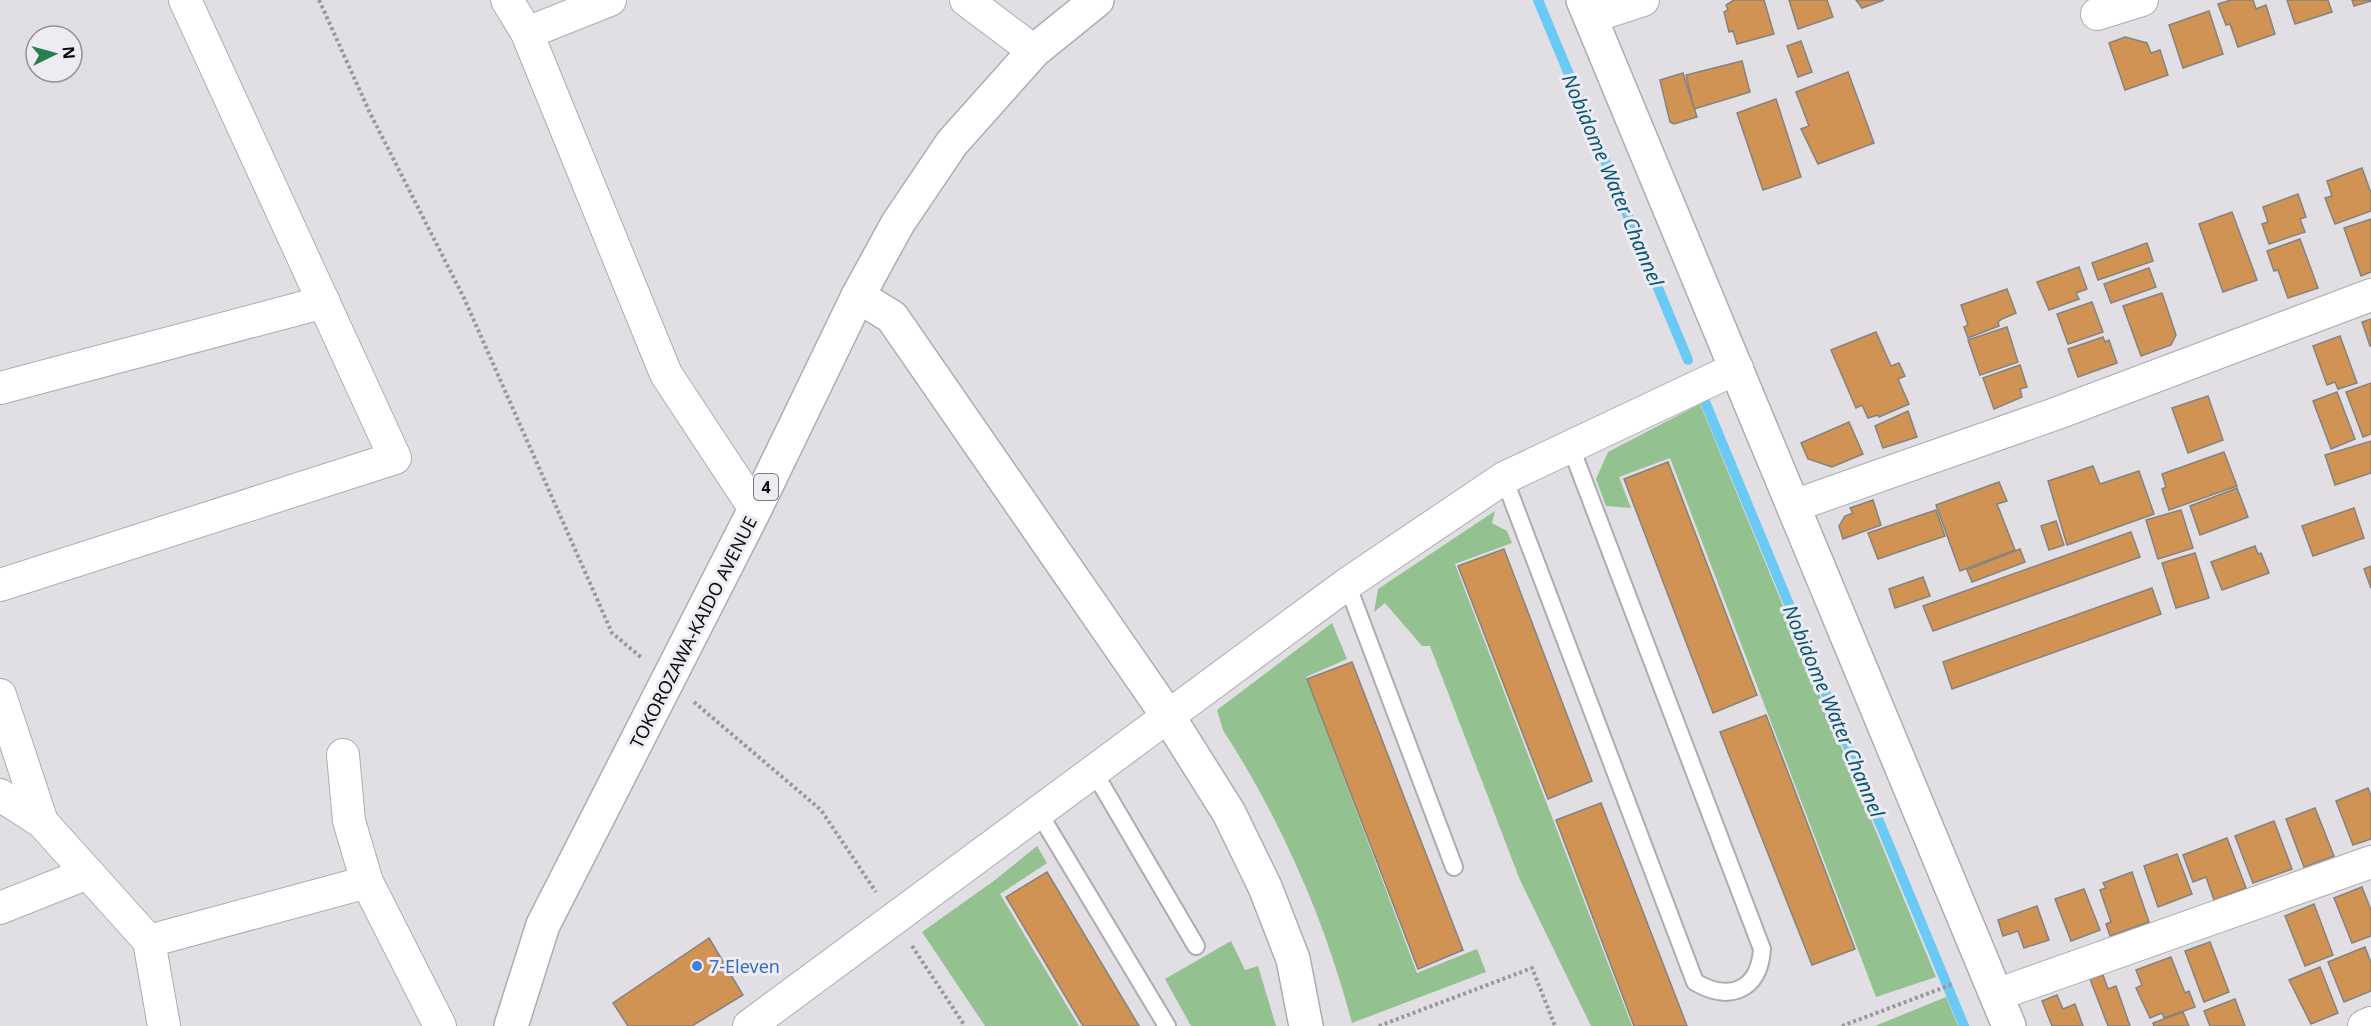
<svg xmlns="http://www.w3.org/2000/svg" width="2371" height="1026" font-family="'Noto Sans',sans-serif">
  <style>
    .green { fill: #93c290 }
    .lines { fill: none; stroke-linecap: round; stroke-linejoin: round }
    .stream { stroke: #6bc9f5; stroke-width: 10 }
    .building { fill: #d09353; stroke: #86827e; stroke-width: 1.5 }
    .lane-casing { stroke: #aeacb2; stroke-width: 20 }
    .street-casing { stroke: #aeacb2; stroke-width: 34 }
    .secondary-casing { stroke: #aeacb2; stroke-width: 36 }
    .primary-casing { stroke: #aeacb2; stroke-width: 36 }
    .path { stroke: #99979b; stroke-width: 4; stroke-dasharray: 3 3; stroke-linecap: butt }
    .lane { stroke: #fff; stroke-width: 16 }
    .street { stroke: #fff; stroke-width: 32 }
    .secondary { stroke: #fff; stroke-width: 33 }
    .primary { stroke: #fff; stroke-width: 33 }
    .shop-dot { fill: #3f7fe0; stroke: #eeecf2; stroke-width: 2 }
    .labels { text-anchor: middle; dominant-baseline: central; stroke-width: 6; stroke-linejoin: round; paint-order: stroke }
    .shield { fill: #eeecf2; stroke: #504e52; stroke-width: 1.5 }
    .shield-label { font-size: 16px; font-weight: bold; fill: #0c0b0d }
    .street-label { font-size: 18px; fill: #0c0b0d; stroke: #eeecf2 }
    .shop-label { font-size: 18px; fill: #366cbe; stroke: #eeecf2; text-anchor: start }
    .water-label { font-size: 20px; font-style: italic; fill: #075774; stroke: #eeecf2 }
  </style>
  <rect width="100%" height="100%" fill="#e1dfe4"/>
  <g class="green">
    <polygon points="1700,404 1936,977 1876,997 1670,458 1619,477 1631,508 1606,506 1596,479 1608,452"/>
    <polygon points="1495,511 1492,523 1507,531 1512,543 1455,564 1632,1026 1591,1026 1520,880 1430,646 1422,646 1385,603 1374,612 1378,589"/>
    <path d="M1332 623 1347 659 1306 677 1417 973 1477 949 1486 972 1352 1023C1325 920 1281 820 1223 730L1217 710Z"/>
    <polygon points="1037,846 1047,863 1000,894 1079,1026 985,1026 922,932 995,880"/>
    <polygon points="1231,941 1245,970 1258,966 1276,1026 1191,1026 1165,979"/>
    <polygon points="1946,997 1958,1026 1875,1026"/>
  </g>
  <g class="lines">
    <g class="stream">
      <polyline points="1538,0 1688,360"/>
      <polyline points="1703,397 1964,1026"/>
    </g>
  </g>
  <g class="building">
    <polygon points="1734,0 1764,0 1774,34 1737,44 1733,31 1729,32 1724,12 1728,10 1726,5"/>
    <polygon points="1789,0 1827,0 1833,17 1798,29"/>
    <polygon points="1856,0 1884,0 1862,8"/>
    <polygon points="2231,0 2253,0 2256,9 2266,5 2275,34 2238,47 2230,24 2226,25 2218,4"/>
    <polygon points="2287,0 2328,0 2332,12 2295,24"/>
    <polygon points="2352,0 2371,0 2371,1 2354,6"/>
    <polygon points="2209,11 2223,54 2183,68 2169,25"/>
    <polygon points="2125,37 2147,43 2151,53 2160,50 2168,75 2125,90 2109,43"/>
    <polygon points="1801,41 1812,72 1798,77 1787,46"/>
    <polygon points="1742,61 1750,92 1694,109 1686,75"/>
    <polygon points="1848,72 1874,143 1818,164 1801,129 1809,126 1796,92"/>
    <polygon points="1683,73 1697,117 1674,124 1670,122 1660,80"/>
    <polygon points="1776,99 1801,177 1763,190 1737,113"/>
    <polygon points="2362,168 2371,193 2371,211 2335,224 2325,198 2332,196 2327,181"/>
    <polygon points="2298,194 2306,217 2300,219 2305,232 2269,244 2262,224 2268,222 2263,207"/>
    <polygon points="2232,212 2257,280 2223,292 2199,224"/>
    <polygon points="2371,219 2371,272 2361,276 2344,228"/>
    <polygon points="2300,239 2318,288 2288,298 2278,270 2274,271 2267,251"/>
    <polygon points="2147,243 2153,261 2098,280 2092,263"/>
    <polygon points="2079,267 2087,289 2076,293 2079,299 2049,310 2037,282"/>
    <polygon points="2149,268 2156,287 2111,303 2104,284"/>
    <polygon points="2007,289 2016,313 2002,319 1998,322 1999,326 1968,338 1964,327 1968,325 1961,305"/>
    <polygon points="2162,293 2176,335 2171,345 2141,356 2123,306"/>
    <polygon points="2092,302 2103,332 2068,344 2057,314"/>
    <polygon points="2371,319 2371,346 2370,346 2362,322"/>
    <polygon points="2007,327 2018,362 1980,375 1968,340"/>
    <polygon points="1876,332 1891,366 1899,363 1905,376 1898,379 1909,404 1879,417 1878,415 1868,418 1862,405 1856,408 1831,350"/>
    <polygon points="2340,336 2357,383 2338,389 2335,382 2327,385 2313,346"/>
    <polygon points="2103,337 2105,342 2109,340 2117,363 2078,377 2068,349"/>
    <polygon points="2020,365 2027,387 2020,389 2022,397 1994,409 1983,378"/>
    <polygon points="2371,383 2371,434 2363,437 2346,392"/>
    <polygon points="2337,392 2355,439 2331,449 2313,401"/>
    <polygon points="2208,396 2223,440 2188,453 2172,408"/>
    <polygon points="1908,411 1917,437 1883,448 1875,426"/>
    <polygon points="1849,422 1863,454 1832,467 1808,459 1801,443"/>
    <polygon points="2371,441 2371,473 2335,485 2325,455"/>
    <polygon points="2224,452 2237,486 2169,510 2162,489 2166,487 2162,474"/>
    <polygon points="1668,462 1757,695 1713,713 1624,479"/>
    <polygon points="2093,466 2100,484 2139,471 2154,514 2067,545 2048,481"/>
    <polygon points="1999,482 2007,501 1997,504 2015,550 1960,571 1936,505"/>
    <polygon points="2237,488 2248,517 2200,535 2190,506"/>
    <polygon points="1873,500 1881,525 1843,539 1839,526 1845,516 1853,513 1850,508"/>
    <polygon points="2354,508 2364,538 2313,556 2302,526"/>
    <polygon points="1936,510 1945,536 1878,559 1868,533"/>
    <polygon points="2181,510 2193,548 2158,559 2146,520"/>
    <polygon points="2056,521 2064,545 2049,550 2041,526"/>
    <polygon points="2131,532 2140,557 1933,631 1923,606"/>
    <polygon points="2255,546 2258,554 2261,553 2269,573 2222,590 2211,562"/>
    <polygon points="1504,549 1592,781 1548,799 1458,566"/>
    <polygon points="2020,549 2025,562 1972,582 1967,570"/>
    <polygon points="2195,553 2209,598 2176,608 2162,563"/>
    <polygon points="2371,566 2371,588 2364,569"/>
    <polygon points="1923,577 1930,596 1895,608 1889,589"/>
    <polygon points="2152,588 2161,614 1952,689 1943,662"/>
    <polygon points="1352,662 1463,950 1418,969 1307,679"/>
    <polygon points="1766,715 1855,949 1812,965 1720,732"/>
    <polygon points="2368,788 2371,796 2371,839 2353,845 2336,801"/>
    <polygon points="1601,803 1687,1026 1634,1026 1556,820"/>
    <polygon points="2315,808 2334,856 2304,867 2286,819"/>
    <polygon points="2274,821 2292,869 2253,883 2235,836"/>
    <polygon points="2227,838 2246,888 2214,900 2206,877 2193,882 2183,855"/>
    <polygon points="2177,854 2192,894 2158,907 2144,866"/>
    <polygon points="1047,872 1139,1026 1083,1026 1006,897"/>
    <polygon points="2132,872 2149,922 2110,936 2106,924 2111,922 2100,890 2106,888 2103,883"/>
    <polygon points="2362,887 2371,910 2371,936 2352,943 2334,898"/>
    <polygon points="2084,889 2100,930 2071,941 2055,899"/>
    <polygon points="2314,904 2333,955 2305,966 2285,916"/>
    <polygon points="2037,906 2049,940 2024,948 2018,931 2003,936 1998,920"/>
    <polygon points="709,938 743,995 692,1026 628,1026 613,1003"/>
    <polygon points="2210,942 2229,992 2204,1002 2185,951"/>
    <polygon points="2365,947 2371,963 2371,991 2344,1002 2328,962"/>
    <polygon points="2171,957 2185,993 2189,991 2195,1007 2164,1018 2162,1013 2150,1018 2136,988 2142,985 2136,970"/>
    <polygon points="2320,967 2338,1013 2311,1024 2289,980"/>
    <polygon points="2103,975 2108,989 2116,986 2130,1026 2108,1026 2090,979"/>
    <polygon points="2057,995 2063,1009 2075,1004 2083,1026 2052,1026 2042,1001"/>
    <polygon points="2235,999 2245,1026 2210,1026 2204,1011"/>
    <polygon points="2183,1012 2189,1026 2154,1026 2153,1023"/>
  </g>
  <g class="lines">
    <g class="lane-casing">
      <g id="lane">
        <path d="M1504 478 1695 982C1729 1002 1759 991 1762 949L1570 445"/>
        <polyline points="1347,584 1454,867"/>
        <polyline points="1094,772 1196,946"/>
        <polyline points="1039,813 1167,1026"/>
      </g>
    </g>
    <g class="street-casing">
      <g id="street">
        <polyline points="507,0 527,33 666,374 755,509"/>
        <polyline points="966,0 1034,51"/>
        <polyline points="2097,14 2142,0"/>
        <polyline points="1591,17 1643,0"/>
        <polyline points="527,33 610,0"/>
        <polyline points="0,388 324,302"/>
        <polyline points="1793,506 2055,414 2371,295"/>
        <polyline points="0,585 395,458 185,0"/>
        <polyline points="0,695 42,822"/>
        <polyline points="343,755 349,821 367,882 440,1026"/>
        <polyline points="0,795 42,822 149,941 164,1026"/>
        <polyline points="0,908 88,873"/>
        <polyline points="149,941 367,882"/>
        <polyline points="1996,995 2371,862"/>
        <polyline points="749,1026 1347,584 1504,478 1737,368"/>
        <polyline points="2364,1026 2371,1023"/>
      </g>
    </g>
    <g class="secondary-casing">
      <g id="secondary">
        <polyline points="1583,0 2009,1026"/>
        <polyline points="858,296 892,317 1168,716 1229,813 1265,887 1293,959 1306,1026"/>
      </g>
    </g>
    <g class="primary-casing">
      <polyline id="primary" points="511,1026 543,925 755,509 858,296 898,223 952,143 1034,51 1097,0"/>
    </g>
    <g class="path">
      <polyline points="319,0 370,113 464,298 612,633 642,658"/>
      <polyline points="694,702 821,810 876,892"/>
      <polyline points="912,946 965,1026"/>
      <polyline points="1379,1026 1532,968 1555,1026"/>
      <polyline points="1842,1026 1953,984"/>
    </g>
    <use href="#lane" class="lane"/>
    <use href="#street" class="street"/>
    <use href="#secondary" class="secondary"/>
    <use href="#primary" class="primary"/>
  </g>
  <circle class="shop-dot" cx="697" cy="966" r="6"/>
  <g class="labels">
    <rect class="shield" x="754" y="474" width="24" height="26" rx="4.5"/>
    <g class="shield-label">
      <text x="766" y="487">4</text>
    </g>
    <g class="street-label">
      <text transform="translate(693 632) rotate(-63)">TOKOROZAWA-KAIDO AVENUE</text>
    </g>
    <g class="shop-label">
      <text x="709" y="966">7-Eleven</text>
    </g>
    <g class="water-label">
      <text transform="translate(1613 180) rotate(67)">Nobidome Water Channel</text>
      <text transform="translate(1834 711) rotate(67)">Nobidome Water Channel</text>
    </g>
  </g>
  <g transform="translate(54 54) rotate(85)"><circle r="28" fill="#eeecf2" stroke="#949296" stroke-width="1.5"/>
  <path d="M0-4.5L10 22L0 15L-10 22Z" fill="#297e51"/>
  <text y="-9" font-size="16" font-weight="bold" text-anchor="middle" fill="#0c0b0d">N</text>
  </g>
</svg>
